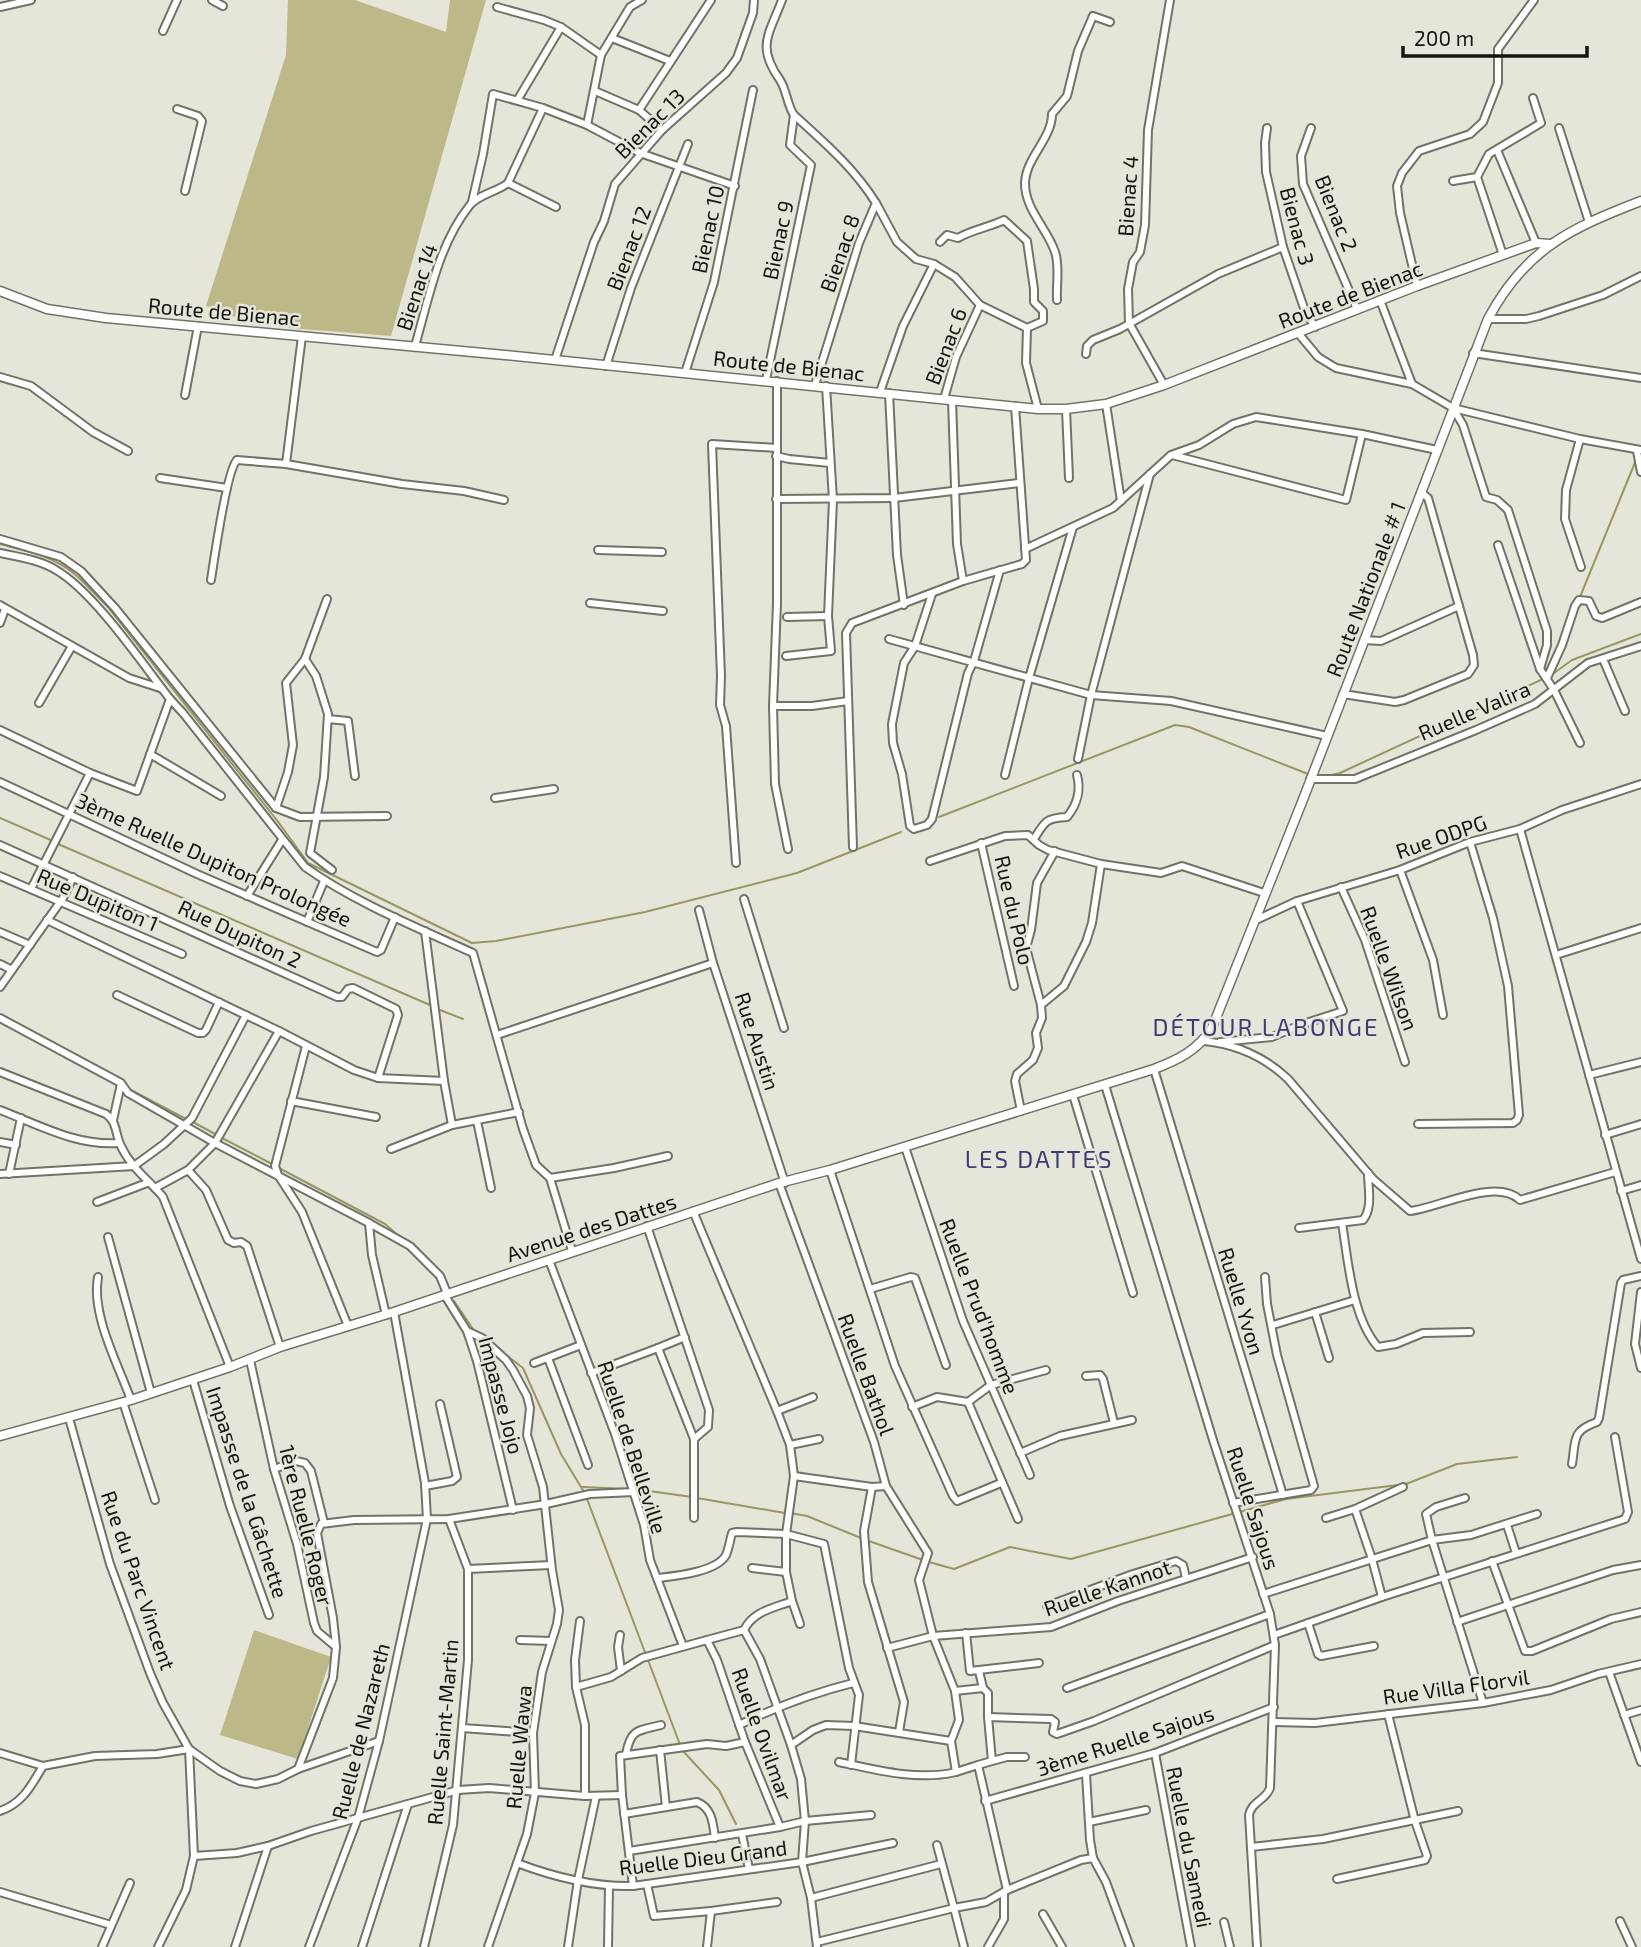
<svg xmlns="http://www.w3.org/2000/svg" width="1641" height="1947" font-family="'Exo 2',sans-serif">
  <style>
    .green { fill: #bcb887 }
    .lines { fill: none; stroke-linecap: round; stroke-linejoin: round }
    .stream { stroke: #9a9563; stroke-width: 2 }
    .minor-casing { stroke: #737268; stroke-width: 10 }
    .major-casing { stroke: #737268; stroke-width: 11 }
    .minor { stroke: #fff; stroke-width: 6 }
    .major { stroke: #fff; stroke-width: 8 }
    .labels { text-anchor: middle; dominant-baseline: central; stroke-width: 5; stroke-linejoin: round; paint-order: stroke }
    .street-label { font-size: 21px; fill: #161611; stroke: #e6e5d9 }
    .quarter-label { font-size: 24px; letter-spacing: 2px; fill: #3d3a76; stroke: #e6e5d9 }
  </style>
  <rect width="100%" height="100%" fill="#e6e5d9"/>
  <g class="green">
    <polygon points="288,0 355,0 446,32 450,0 486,0 391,336 289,328 289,321 227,316 206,306 286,55"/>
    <polygon points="254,1630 331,1657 298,1759 220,1735"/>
  </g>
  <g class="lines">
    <g class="stream">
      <path d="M0 544C19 549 40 553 58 563 77 572 92 592 107 606L279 823 308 863 472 943 496 941 645 912 797 873 901 832"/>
      <polyline points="1580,597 1636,460"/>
      <polyline points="1550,676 1572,660 1641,634"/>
      <polyline points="1327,776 1340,773 1545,678"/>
      <polyline points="939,817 1175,725 1189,727 1308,774"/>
      <polyline points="0,818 53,841"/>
      <polyline points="58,844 430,1005"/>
      <polyline points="440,1010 463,1019"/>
      <polyline points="129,1089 186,1119"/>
      <polyline points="191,1121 217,1135"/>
      <polyline points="222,1138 272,1164"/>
      <polyline points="277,1167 385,1224 400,1237"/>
      <polyline points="454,1301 475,1332"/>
      <polyline points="502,1352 523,1368 561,1454 584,1492"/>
      <polyline points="582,1487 629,1489"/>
      <polyline points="635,1489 692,1497"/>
      <polyline points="697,1498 785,1513"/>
      <polyline points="587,1499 646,1655"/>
      <polyline points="790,1513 807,1516 861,1538"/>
      <polyline points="866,1540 923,1560"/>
      <polyline points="929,1562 954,1569 1010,1547 1071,1559 1286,1499 1406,1484 1457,1464 1517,1457"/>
      <polyline points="648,1660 682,1750 719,1790 736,1824"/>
    </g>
    <g class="minor-casing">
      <g id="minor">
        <polyline points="212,0 223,6"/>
        <path d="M782 0C769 35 756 46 780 80 787 91 787 105 794 115 825 143 854 168 876 203L859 243 815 385"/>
        <polyline points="0,7 31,0"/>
        <polyline points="497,7 544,20 561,27"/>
        <polyline points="163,31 177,0"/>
        <polyline points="612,38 670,61"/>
        <polyline points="595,91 639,110"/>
        <polyline points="518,99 561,27 601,55"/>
        <polyline points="177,109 198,116 202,121 185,191"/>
        <polyline points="587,125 601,55 630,7 642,0"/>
        <polyline points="1267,128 1265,143 1266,172 1283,247 1305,311 1315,327"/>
        <polyline points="1311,128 1301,156 1303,184 1357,309"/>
        <polyline points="1559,128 1589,222"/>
        <polyline points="662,130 639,110 711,0"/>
        <polyline points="1497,150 1536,243"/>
        <polyline points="1477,177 1503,255"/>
        <polyline points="1453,181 1477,177 1489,154 1541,123 1533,98"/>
        <polyline points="508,183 556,207"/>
        <polyline points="472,202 483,154 493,94 543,108 587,125 640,153 735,186"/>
        <path d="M876 203 897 242 916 259 934 264 955 277 980 305 1027 328 1043 321V311L1034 302V289L1027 241 1004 220C990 227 971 230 958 238L947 235 940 242"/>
        <polyline points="1417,286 1400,213 1397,186 1402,173 1419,151 1470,134 1483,122 1498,83 1498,49 1534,0"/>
        <path d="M1057 300C1056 285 1060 266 1055 252 1047 228 1025 210 1025 183 1026 157 1052 139 1052 114L1067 96 1078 51 1093 16 1110 22"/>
        <polyline points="1380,300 1412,384"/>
        <polyline points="1488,319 1526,319 1539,316 1603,295 1641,276"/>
        <polyline points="1027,328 1026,363 1038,409"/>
        <polyline points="1298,333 1318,357 1336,368 1412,384 1453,408 1580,439 1641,450"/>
        <path d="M415 346C429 298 438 245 470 205 479 194 497 192 508 183L543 108"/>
        <polyline points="1473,353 1641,378"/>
        <polyline points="1086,354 1087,346 1093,340 1120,329 1218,274 1283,247"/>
        <polyline points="555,360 594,242 604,221 615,184 662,130 726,73 737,58 753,13 754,0"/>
        <polyline points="606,366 631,288 688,144"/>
        <polyline points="685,373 714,282 753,90"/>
        <polyline points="0,377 31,386 93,432 128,451"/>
        <polyline points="766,380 811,165 790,145 794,115"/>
        <polyline points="777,381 777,603 773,706 775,784 788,849"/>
        <polyline points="1164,385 1129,323 1128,289 1133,262 1140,252 1145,225 1148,130 1170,0"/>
        <polyline points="880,392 903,326 934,264"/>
        <polyline points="889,393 897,555 904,605"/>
        <polyline points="185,395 198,326"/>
        <polyline points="944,399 956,357 980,305"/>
        <polyline points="1106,404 1121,501"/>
        <polyline points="1453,408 1463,425 1486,497 1497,500 1508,510 1547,631 1547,645 1540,669"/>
        <polyline points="1066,409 1069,478"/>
        <polyline points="1580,439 1566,490 1565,519 1581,567"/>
        <polyline points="1637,451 1641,472"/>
        <polyline points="1172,455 1346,500 1362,434"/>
        <polyline points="776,456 789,459 830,463"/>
        <polyline points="286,464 402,484 464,491 504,500"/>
        <polyline points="160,478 227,488"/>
        <polyline points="776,499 894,498 1019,483"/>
        <polyline points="0,539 61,557 81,571 115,608 276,808 300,817 387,816"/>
        <polyline points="1498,545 1540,669 1554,690 1580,743"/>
        <polyline points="1025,549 1113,508 1171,455 1199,445 1233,424 1256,417 1362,434 1437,450"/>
        <polyline points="598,550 662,552"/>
        <path d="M0 553C19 557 40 560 56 570 94 592 142 663 170 699L183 713 305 867C356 903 416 927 473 953L523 1129 536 1165 550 1178 572 1251"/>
        <path d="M211 580C214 560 227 469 237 460L286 464 302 336"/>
        <polyline points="963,581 1022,564 1026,560 1015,406"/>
        <polyline points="932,594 915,646 904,663 892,724 893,743 902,774 910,826 914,829 927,825 932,819 968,673 974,661 1000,570"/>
        <polyline points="590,603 663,611"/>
        <polyline points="0,605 129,678 160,688"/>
        <polyline points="787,617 828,616"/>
        <polyline points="0,623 5,609"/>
        <polyline points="889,639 1091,695 1171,701 1327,736"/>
        <polyline points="1364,640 1381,641 1459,606"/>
        <polyline points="786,656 831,651 828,616 833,500 826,386"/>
        <polyline points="305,659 316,676 328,714 324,777 310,853 332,870"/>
        <polyline points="1603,659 1625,711"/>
        <polyline points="1547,678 1562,645 1575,606 1579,600 1589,601 1596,616 1602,618 1641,602"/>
        <polyline points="1343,694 1395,702 1404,700 1468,674 1474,665 1473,655 1428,498 1422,493"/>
        <polyline points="39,703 72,646"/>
        <polyline points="773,706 812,706 848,701"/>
        <polyline points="328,719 348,721 355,776"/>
        <polyline points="0,730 90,773 137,791 170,699"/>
        <polyline points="150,754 221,796"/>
        <polyline points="1078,759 1091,695 1150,474"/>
        <polyline points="1005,775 1029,678 1073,527"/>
        <polyline points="1310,779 1355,779 1476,730 1535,704 1588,663 1641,646"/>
        <polyline points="0,782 197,874 377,952 381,950 395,917"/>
        <polyline points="495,798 554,789"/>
        <polyline points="276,808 288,772 293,745 286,683 305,659 327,599"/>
        <polyline points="1520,829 1641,1259"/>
        <path d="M1034 839C1045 821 1046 818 1067 817 1077 805 1081 790 1077 775"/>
        <polyline points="981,843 1014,986"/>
        <polyline points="0,845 337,997 342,997 348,989 353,988 396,1009 398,1015 378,1078"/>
        <polyline points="853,847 846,633 852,623 963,581 957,544 952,400"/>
        <polyline points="930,861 1005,836 1028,835 1039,845 1048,850 1101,864 1161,873 1182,866 1264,893"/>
        <polyline points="736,863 726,726 720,705 721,676 712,444 777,448"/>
        <polyline points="1400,870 1433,960 1443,1015"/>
        <polyline points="0,876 182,954"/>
        <polyline points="1341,887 1365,940 1405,1062"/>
        <polyline points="31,889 90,773"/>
        <polyline points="247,896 282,840"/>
        <polyline points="744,899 784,1028"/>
        <polyline points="699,910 713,963 785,1183"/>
        <polyline points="47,920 279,1031 354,1070 378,1078 444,1081"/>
        <polyline points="1254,921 1297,901 1400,870 1470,842 1520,829 1562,810 1641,784"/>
        <polyline points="307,922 324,881"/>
        <polyline points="425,931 444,1081 452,1125"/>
        <polyline points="0,932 30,945"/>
        <polyline points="1556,955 1641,928"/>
        <polyline points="0,964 12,970"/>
        <polyline points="0,987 63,898 73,877"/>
        <polyline points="117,995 198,1033 203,1033 206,1030 219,1002"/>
        <polyline points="1041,1005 1064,986 1086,942 1092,923 1101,864"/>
        <polyline points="0,1018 121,1083 128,1093 215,1143 369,1223 410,1246 440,1276 447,1293"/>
        <polyline points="497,1035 713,963"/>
        <path d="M1204 1041C1235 1044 1265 1057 1288 1079L1373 1179 1410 1211C1438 1208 1496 1177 1520 1200L1615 1172"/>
        <polyline points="1220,1042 1272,1037 1300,1025 1343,1011 1297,901"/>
        <polyline points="306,1046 275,1166 278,1175 302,1212 348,1326"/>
        <polyline points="1154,1069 1283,1495"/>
        <path d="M0 1072 106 1114C117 1122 115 1132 120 1144 130 1167 148 1179 163 1197L230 1367"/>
        <polyline points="1589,1075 1641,1062"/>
        <path d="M1105 1085 1213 1440 1270 1614 1275 1645 1270 1788C1266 1800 1251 1802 1249 1815L1257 1947"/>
        <polyline points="1073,1095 1133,1293"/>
        <polyline points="291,1101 376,1117"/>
        <path d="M0 1110C39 1125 76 1146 119 1143"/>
        <polyline points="1021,1111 1015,1081 1017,1074 1033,1060 1038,1048 1036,1033 1042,1018 1041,1005 1026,948 1031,930 1037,883 1055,851"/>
        <polyline points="113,1120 121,1084"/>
        <polyline points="477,1121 491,1188"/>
        <polyline points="1418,1124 1513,1123 1517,1120 1519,1115 1508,986 1493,918 1470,842"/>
        <polyline points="1605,1135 1641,1124"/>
        <polyline points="0,1142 16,1145"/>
        <polyline points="905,1147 963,1321 1030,1475"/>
        <polyline points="391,1149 452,1125 519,1112"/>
        <polyline points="188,1170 206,1190 228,1240 234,1243 241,1242 247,1246 280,1347"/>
        <polyline points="830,1170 895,1366 953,1496 957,1501 1001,1483"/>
        <polyline points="0,1174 134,1166 164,1144 192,1118 246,1015"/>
        <polyline points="9,1174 21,1118"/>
        <polyline points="550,1178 614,1168 668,1156"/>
        <polyline points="779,1183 874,1442 886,1486 928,1553 919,1580 933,1636 955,1691 959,1720 951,1741 956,1772 978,1765 1007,1890"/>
        <polyline points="155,1188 188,1170 215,1143 279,1031"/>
        <polyline points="1621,1191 1641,1185"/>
        <polyline points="97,1202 147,1183"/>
        <path d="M693 1211 777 1411 790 1445 794 1476 786 1534V1572L792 1601C774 1608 753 1611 744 1630L707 1640 717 1660 745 1742 780 1827 805 1821 802 1862 811 1898 817 1947"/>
        <polyline points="369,1223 372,1255 386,1315"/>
        <path d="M1342 1223C1348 1260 1352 1318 1378 1347L1396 1344 1423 1333 1470 1332"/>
        <polyline points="647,1226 709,1410 708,1427 694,1439"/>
        <path d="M1299 1228 1363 1220C1373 1208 1368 1188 1368 1173"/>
        <polyline points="108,1237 151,1393"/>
        <polyline points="549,1260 615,1434 644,1525 650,1560 683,1646"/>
        <path d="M98 1277C91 1315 118 1364 131 1400"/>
        <polyline points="870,1289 911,1277 915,1278 946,1365"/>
        <polyline points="1641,1292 1635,1344 1641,1368"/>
        <polyline points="444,1294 467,1331 477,1361 513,1510"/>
        <polyline points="1315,1312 1329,1358"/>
        <polyline points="1273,1325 1355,1300"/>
        <polyline points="467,1331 482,1338 506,1360 513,1370 527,1396 530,1408 527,1435 543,1487 552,1570 559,1610 557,1624 542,1672 533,1733 535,1793 527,1834 488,1947"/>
        <polyline points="658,1348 685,1337"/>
        <polyline points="548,1358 588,1465"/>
        <polyline points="250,1360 274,1469 297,1544 314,1623 317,1631 336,1647 333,1678 298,1769"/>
        <polyline points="534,1363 581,1345"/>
        <polyline points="591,1373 658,1348 694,1439 694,1518"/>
        <polyline points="1086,1376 1100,1375 1103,1379 1114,1423"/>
        <polyline points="193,1380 230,1506 269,1615"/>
        <polyline points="123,1402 155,1500"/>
        <polyline points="912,1407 937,1397 968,1402"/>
        <polyline points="777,1411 813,1397"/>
        <polyline points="69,1418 110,1564 150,1673 163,1703 189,1749 194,1856 186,1890 158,1947"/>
        <polyline points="790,1445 819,1439"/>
        <polyline points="1020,1453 1060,1436 1132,1420"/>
        <path d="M1572 1464C1576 1440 1571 1431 1597 1422L1599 1418 1621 1283 1623 1280 1641 1276"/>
        <polyline points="274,1469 296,1461 305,1463 311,1471 324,1523"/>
        <polyline points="794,1476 872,1487 886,1486"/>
        <polyline points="425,1486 452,1481 457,1477 440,1404"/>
        <polyline points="872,1487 864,1531 868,1582 904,1702 899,1732"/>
        <polyline points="1233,1503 1311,1490 1314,1486 1277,1355 1267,1304 1265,1277"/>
        <polyline points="1355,1509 1372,1559 1382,1597"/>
        <polyline points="1326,1518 1355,1509 1403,1487"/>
        <polyline points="1018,1519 968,1402 991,1385 1046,1370"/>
        <polyline points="1507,1525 1516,1553"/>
        <polyline points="1432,1540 1471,1535 1537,1514"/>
        <polyline points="1432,1540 1426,1514 1436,1507 1465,1498"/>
        <polyline points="1492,1561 1525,1651 1532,1651 1611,1619 1641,1612"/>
        <polyline points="752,1568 786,1572"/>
        <polyline points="468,1569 551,1565"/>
        <path d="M658 1578C675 1576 717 1572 726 1555 729 1548 730 1540 732 1533L737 1532 786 1534 824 1544 849 1668 859 1695 851 1765"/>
        <polyline points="1263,1594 1432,1540 1483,1703"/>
        <polyline points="792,1601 800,1624"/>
        <polyline points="1047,1606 1133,1574 1176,1561 1183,1565 1186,1578"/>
        <polyline points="580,1621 575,1660 576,1687 585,1725 585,1796"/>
        <polyline points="1457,1622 1613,1570 1641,1565"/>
        <polyline points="1308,1623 1318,1654 1321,1656 1374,1646"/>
        <polyline points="744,1630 760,1659 791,1745"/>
        <polyline points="966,1633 970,1671 1039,1663"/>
        <polyline points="620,1635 618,1647 621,1671"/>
        <polyline points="1274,1635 1382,1597 1625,1519 1628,1512 1615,1437"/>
        <polyline points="520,1640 551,1641"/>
        <polyline points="336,1647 333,1618 317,1533 321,1524 354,1520 449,1519 546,1504 590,1494 634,1492"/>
        <polyline points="887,1648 933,1636 1051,1627 1118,1601 1253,1557"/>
        <polyline points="979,1671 983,1688 988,1693 988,1717"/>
        <polyline points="1609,1672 1641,1762"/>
        <polyline points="576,1687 611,1677 642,1658 707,1640"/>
        <polyline points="1067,1688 1270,1614"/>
        <polyline points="955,1691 983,1688"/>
        <polyline points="1624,1715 1641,1710"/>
        <polyline points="1273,1722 1315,1723 1483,1703 1551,1690 1598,1674 1641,1664"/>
        <path d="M739 1725C776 1707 813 1693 853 1683"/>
        <polyline points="462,1728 533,1733"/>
        <polyline points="189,1749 220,1771 240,1781 256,1784 278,1779 298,1769 379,1741"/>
        <polyline points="660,1750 666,1807"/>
        <polyline points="0,1753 43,1766"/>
        <polyline points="1155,1753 1191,1947"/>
        <path d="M626 1754C631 1728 638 1731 661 1725"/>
        <polyline points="992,1761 1007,1757 1025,1757"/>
        <path d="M839 1762C876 1770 918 1781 956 1772"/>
        <polyline points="978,1765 992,1761 988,1717 1051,1719 1055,1722 1053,1732 1057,1734 1094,1721 1275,1645"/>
        <polyline points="1086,1774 1090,1840 1093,1858 1106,1882 1130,1947"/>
        <polyline points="985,1801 1155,1753 1274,1707"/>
        <path d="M0 1811C23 1803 31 1786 43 1766L95 1756 157 1754 189 1749"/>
        <path d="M624 1814 697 1802C712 1808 713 1823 715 1838"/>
        <polyline points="871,1815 805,1821 801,1779 791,1745 813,1730 826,1725 854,1726 951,1741"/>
        <polyline points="1089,1822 1146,1810"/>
        <polyline points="742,1834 749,1869"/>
        <polyline points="1251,1847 1323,1839 1458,1811"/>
        <polyline points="629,1851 780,1827"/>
        <polyline points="194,1856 237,1853 268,1846 311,1831 458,1790 489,1788 585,1796 622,1795"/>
        <path d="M517 1863C554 1877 593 1887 633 1886L802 1862 893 1843"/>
        <polyline points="1337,1879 1425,1860 1427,1856 1415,1821 1388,1714"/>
        <polyline points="647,1884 654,1916 711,1911 707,1947"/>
        <polyline points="633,1886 622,1795 620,1756 707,1744 726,1746 745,1742"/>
        <polyline points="0,1892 111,1925"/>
        <polyline points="811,1898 941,1864"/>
        <polyline points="711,1911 777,1902"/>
        <polyline points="1043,1914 1062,1947"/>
        <polyline points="1620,1921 1632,1947"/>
        <polyline points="1224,1922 1230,1947"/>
        <polyline points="817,1942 954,1908 937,1845"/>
        <polyline points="102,1947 130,1883"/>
        <polyline points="235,1947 268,1846"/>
        <polyline points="309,1947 358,1818 379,1741 427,1519 425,1483 394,1312"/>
        <polyline points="362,1947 408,1804"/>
        <polyline points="424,1947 453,1825 468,1660 468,1569 449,1519"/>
        <polyline points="568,1947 578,1880 596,1796"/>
        <polyline points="608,1947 609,1886"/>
        <polyline points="964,1947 954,1908 986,1902 1007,1890 1081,1860 1093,1858"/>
        <polyline points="988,1947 1004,1919 1004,1892"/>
      </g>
    </g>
    <g class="major-casing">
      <g id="major">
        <polyline points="0,291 47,309 106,318 505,355 1038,409 1066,409 1106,404 1164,385 1417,286 1536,243 1550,244"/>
        <path d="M0 1436 131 1400 230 1367 280 1347 394 1312 779 1183 830 1170 1154 1069C1178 1060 1198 1050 1212 1028L1304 797 1488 319C1525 249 1571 228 1641 201"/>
      </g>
    </g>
    <use href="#minor" class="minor"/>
    <use href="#major" class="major"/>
  </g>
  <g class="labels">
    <g class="street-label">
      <text transform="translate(649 123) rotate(-45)">Bienac 13</text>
      <text transform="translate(1127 196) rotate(-86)">Bienac 4</text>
      <text transform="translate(1337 213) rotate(68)">Bienac 2</text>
      <text transform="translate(1298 226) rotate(75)">Bienac 3</text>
      <text transform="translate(707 229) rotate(-78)">Bienac 10</text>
      <text transform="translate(777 240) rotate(-78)">Bienac 9</text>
      <text transform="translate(628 248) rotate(-69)">Bienac 12</text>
      <text transform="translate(839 253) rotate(-71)">Bienac 8</text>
      <text transform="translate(416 287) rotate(-72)">Bienac 14</text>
      <text transform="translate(1350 294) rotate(-21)">Route de Bienac</text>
      <text transform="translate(224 311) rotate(5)">Route de Bienac</text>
      <text transform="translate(945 346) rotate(-69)">Bienac 6</text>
      <text transform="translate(789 365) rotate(6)">Route de Bienac</text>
      <text transform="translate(1365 589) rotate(-69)">Route Nationale # 1</text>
      <text transform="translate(1474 710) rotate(-23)">Ruelle Valira</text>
      <text transform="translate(1441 836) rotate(-19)">Rue ODPG</text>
      <text transform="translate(214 859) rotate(24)">3ème Ruelle Dupiton Prolongée</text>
      <text transform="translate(98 899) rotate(23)">Rue Dupiton 1</text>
      <text transform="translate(1015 910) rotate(77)">Rue du Polo</text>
      <text transform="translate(240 933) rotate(25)">Rue Dupiton 2</text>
      <text transform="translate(1390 968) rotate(70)">Ruelle Wilson</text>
      <text transform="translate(758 1041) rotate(72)">Rue Austin</text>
      <text transform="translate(591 1227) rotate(-18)">Avenue des Dattes</text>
      <text transform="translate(1242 1301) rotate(73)">Ruelle Yvon</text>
      <text transform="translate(980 1306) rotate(69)">Ruelle Prud'homme</text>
      <text transform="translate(867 1374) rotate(70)">Ruelle Bathol</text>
      <text transform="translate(502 1395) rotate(75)">Impasse Jojo</text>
      <text transform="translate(633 1447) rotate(72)">Ruelle de Belleville</text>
      <text transform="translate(248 1492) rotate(72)">Impasse de la Gâchette</text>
      <text transform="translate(1254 1508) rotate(72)">Ruelle Sajous</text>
      <text transform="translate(307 1525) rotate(76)">1ère Ruelle Roger</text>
      <text transform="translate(139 1580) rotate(71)">Rue du Parc Vincent</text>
      <text transform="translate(1107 1587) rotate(-19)">Ruelle Kannot</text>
      <text transform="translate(1456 1686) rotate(-8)">Rue Villa Florvil</text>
      <text transform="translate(360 1731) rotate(-76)">Ruelle de Nazareth</text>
      <text transform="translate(442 1732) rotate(-85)">Ruelle Saint-Martin</text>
      <text transform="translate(763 1734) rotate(70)">Ruelle Ovilmar</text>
      <text transform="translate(1125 1740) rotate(-18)">3ème Ruelle Sajous</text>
      <text transform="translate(518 1747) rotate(-85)">Ruelle Wawa</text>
      <text transform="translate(1190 1847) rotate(79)">Ruelle du Samedi</text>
      <text transform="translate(703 1857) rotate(-7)">Ruelle Dieu Grand</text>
    </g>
    <g class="quarter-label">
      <text x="1266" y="1026">DÉTOUR LABONGE</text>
      <text x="1039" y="1158">LES DATTES</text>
    </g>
  </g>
  <path d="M1403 46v10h184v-10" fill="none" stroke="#161611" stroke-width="3.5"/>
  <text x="1414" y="46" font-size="21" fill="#161611" stroke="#e6e5d9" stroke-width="5" paint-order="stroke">200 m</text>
</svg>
